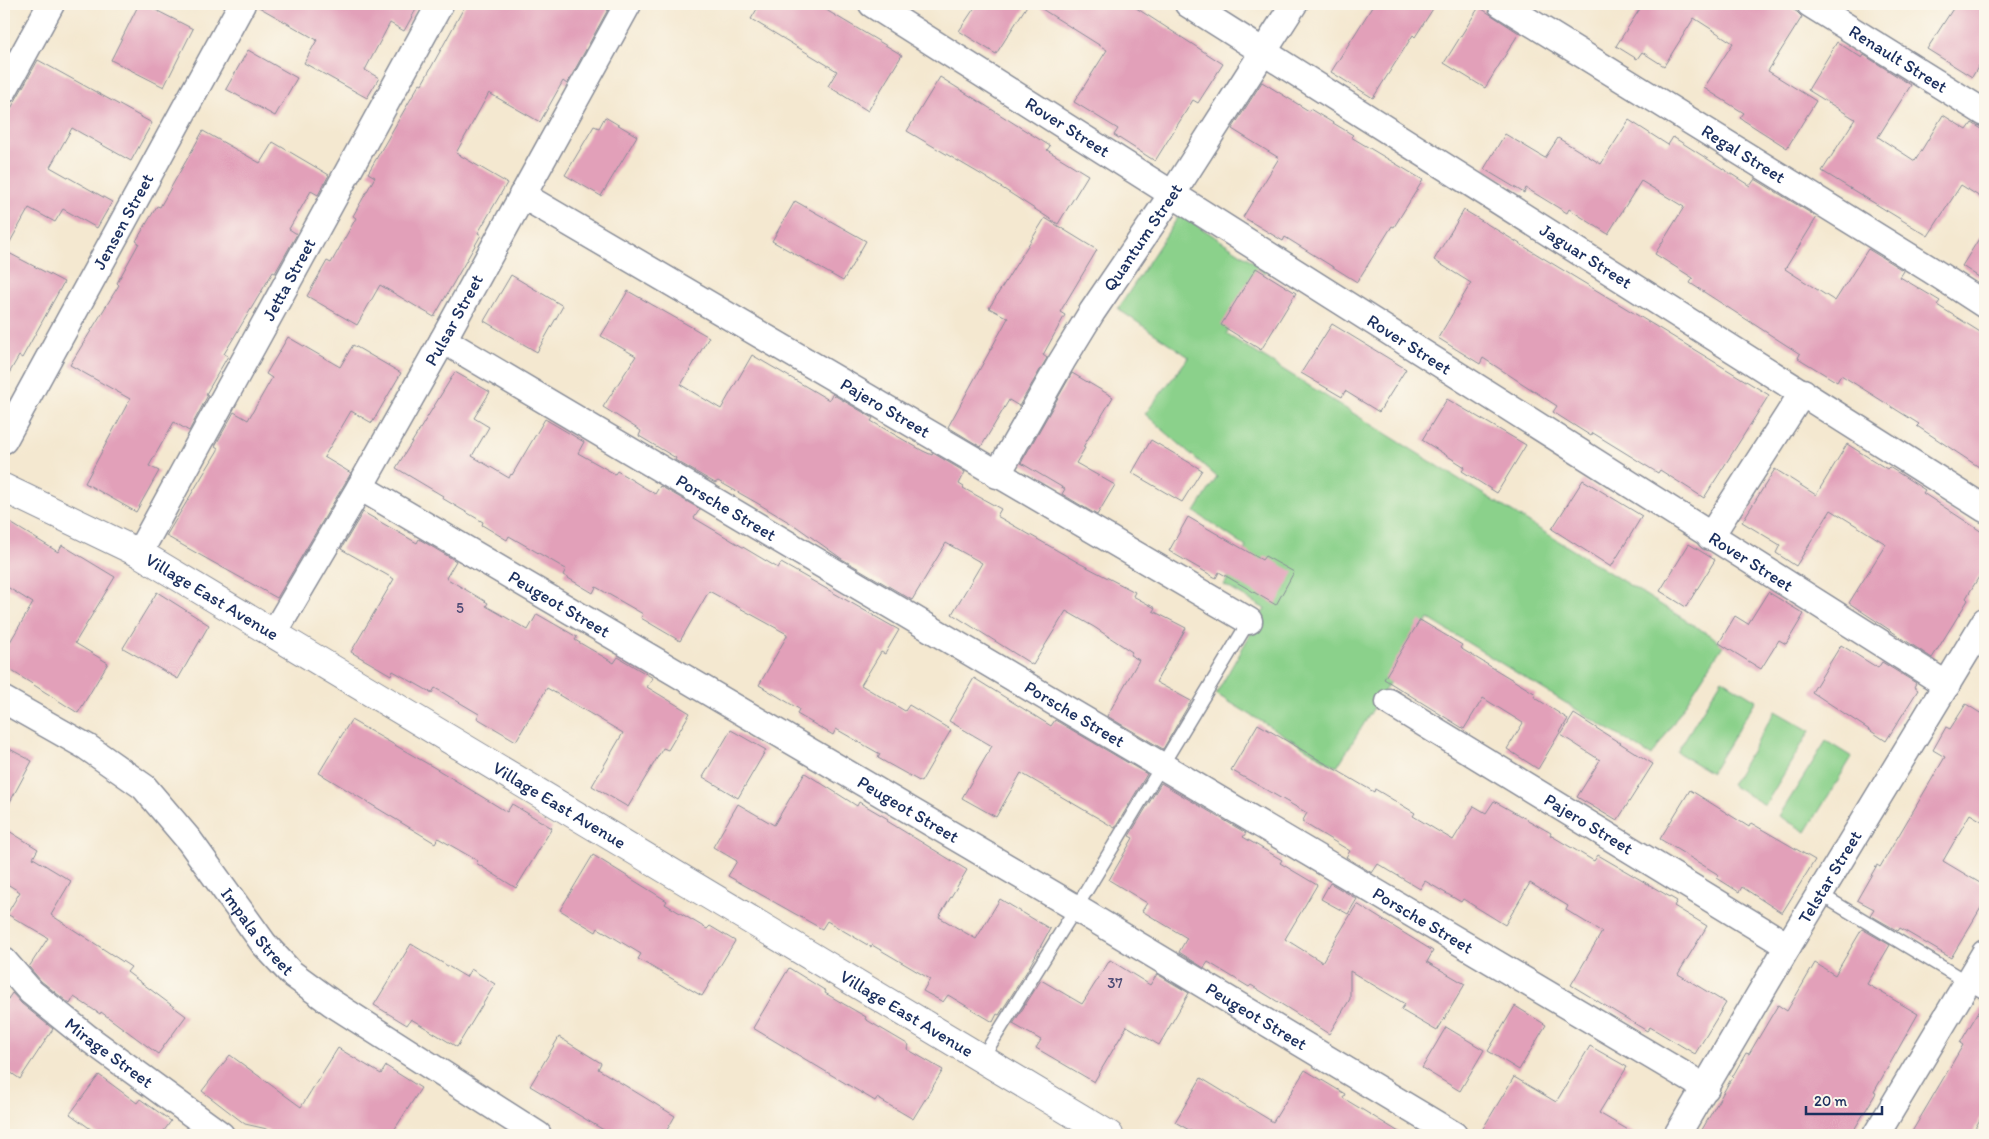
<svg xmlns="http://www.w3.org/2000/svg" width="1989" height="1139" font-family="Itim,sans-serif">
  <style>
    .green { fill: #8bd18b; stroke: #538074 }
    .building { fill: #e2a0b9 }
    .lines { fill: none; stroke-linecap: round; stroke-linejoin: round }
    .service-casing { stroke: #888c97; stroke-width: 15 }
    .minor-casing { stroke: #888c97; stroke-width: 29 }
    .tertiary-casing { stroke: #888c97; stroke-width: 30 }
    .service { stroke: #fff; stroke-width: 12 }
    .minor { stroke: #fff; stroke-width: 26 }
    .tertiary { stroke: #fff; stroke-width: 28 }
    .labels { text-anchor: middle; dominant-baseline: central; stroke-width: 4; stroke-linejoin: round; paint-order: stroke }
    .number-label { font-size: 15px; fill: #4d4b75 }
    .street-label { font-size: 18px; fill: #1b2f5e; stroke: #fbf7ec }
  </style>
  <rect width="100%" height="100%" fill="#fbf7ec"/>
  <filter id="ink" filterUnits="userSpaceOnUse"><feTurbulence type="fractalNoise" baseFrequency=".02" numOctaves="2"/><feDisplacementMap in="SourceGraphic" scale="10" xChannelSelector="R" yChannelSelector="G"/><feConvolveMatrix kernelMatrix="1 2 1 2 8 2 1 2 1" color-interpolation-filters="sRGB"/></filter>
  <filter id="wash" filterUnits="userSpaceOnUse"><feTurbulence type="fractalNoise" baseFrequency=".0096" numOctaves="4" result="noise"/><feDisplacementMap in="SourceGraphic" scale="20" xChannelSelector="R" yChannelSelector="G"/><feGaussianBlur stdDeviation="1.12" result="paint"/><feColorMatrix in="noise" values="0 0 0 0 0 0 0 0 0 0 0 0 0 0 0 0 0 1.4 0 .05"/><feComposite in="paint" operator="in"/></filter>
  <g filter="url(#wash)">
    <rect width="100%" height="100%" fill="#f4e8d0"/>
    <g class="green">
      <polygon points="1180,214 1266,270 1226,334 1724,644 1652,756 1429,619 1337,767 1216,694 1265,609 1224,585 1246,547 1195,512 1217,477 1145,414 1189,357 1118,309"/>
      <polygon points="1722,679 1756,700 1711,773 1677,752"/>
      <polygon points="1775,711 1810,731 1765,805 1731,785"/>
      <polygon points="1826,741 1852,757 1806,832 1779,816"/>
    </g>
    <g id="blocks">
      <g class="building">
        <polygon points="139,4 144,4 193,29 164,87 111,60"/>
        <polygon points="257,4 419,4 404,31 390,23 365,70 379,78 367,98 304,63 317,40 257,6"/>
        <polygon points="466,4 611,4 567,84 563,81 540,122 489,93 456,153 507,183 478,233 481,235 434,317 380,285 357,325 307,296 327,261 331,263 356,218 353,216 375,177 368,173 420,83 422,84"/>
        <polygon points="760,4 816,4 902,55 868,111 828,86 837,71 751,19"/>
        <polygon points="977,4 1028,4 996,54 959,31"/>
        <polygon points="1034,4 1130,4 1223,64 1198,103 1193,100 1155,161 1114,135 1118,129 1074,102 1107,50"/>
        <polygon points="1374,4 1436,4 1415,37 1413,35 1373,98 1331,72"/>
        <polygon points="1643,4 1784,4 1797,12 1802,17 1768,71 1816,101 1787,148 1740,118 1744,113 1704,88 1733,43 1694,18 1664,66 1642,52 1637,59 1616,46"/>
        <polygon points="1956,4 1976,4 1985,10 1985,56 1972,77 1927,49"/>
        <polygon points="1479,7 1519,33 1485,88 1444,63"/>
        <polygon points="1837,42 1862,58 1864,55 1911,85 1878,137 1915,161 1943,115 1967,130 1972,123 1985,131 1985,200 1961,185 1928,236 1822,171 1855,119 1808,90"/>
        <polygon points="248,50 297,78 275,116 226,89"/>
        <polygon points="38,60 152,123 131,161 72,128 50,167 112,202 97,228 63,209 55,222 29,208 5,251 64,282 22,358 19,356 4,382 4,121"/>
        <polygon points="940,77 1050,146 1047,150 1088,175 1058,224 982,175 907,131"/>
        <polygon points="1262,82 1309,111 1310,109 1353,135 1351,137 1423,180 1394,227 1392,226 1357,282 1285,237 1283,241 1243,217 1279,158 1232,129"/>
        <polygon points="605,117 637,136 601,196 565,175 594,126 599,128"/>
        <polygon points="1629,120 1668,145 1673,137 1750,186 1755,179 1817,217 1785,269 1835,301 1868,249 1904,271 1900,277 1940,301 1937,305 1985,335 1985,471 1917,426 1919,424 1841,375 1837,382 1798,358 1800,354 1690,283 1693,278 1655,254 1684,207 1641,181 1608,234 1569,209 1567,213 1526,188 1524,193 1484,169 1505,134 1545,158 1558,138 1601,164"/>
        <polygon points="203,131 260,163 273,142 329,175 318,195 311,191 289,229 297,234 275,273 273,272 224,354 228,356 206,394 208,395 189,431 174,422 149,466 159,471 136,512 85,483 130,399 70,365 119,285 117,283 139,243 136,241 157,206 160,207"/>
        <polygon points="795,201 866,241 843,281 772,241"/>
        <polygon points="1464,210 1769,395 1704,498 1660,470 1658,473 1593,433 1591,436 1553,412 1557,406 1483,358 1480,364 1438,338 1471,283 1434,260"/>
        <polygon points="1045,218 1097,250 1060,312 1065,315 1043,355 1047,358 1019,406 1009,400 981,447 948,427 1008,318 989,308"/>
        <polygon points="1985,229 1985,281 1962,266"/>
        <polygon points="1256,268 1296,293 1261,350 1221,325"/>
        <polygon points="511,275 563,306 537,352 484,321"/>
        <polygon points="628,291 709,337 681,385 721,409 752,355 829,400 832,394 873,418 871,421 923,451 932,455 933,453 965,472 959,484 964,487 963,488 1001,509 997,516 1079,563 1135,592 1133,596 1155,608 1153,611 1186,628 1156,682 1191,701 1163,749 1107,716 1139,660 1130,655 1132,652 1094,627 1066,611 1033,665 952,614 982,563 946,543 912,600 842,559 797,527 757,503 718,481 715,483 675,460 676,458 639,436 641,431 603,407 636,356 601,336"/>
        <polygon points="1332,324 1406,369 1379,412 1345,391 1342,397 1301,373"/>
        <polygon points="288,337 340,367 353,345 401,373 372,423 351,411 324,457 351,473 277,598 166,536 218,450 218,448 215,446 234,412 248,420 272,378 266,374"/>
        <polygon points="455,372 490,392 474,418 489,427 472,456 509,478 511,474 512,475 545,419 584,442 578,453 615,474 617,471 655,494 660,486 700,509 694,518 778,568 781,563 899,630 885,654 881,652 861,685 905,711 909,705 951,730 921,782 878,758 880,754 836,729 833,735 797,714 799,709 759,685 787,636 787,634 709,591 680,641 641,618 643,614 596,587 593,593 563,575 566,569 509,536 507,540 482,525 483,522 442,498 443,496 396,468"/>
        <polygon points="1072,373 1113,397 1083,447 1085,448 1076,463 1115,485 1097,515 1062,494 1065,489 1021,463"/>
        <polygon points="1447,399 1526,445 1497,493 1462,471 1465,467 1422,440"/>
        <polygon points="1151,440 1202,470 1182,502 1132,473"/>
        <polygon points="1847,444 1887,469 1889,467 1905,477 1925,490 1923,493 1985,534 1985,567 1966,598 1968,600 1932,658 1849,603 1886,544 1831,510 1796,566 1776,553 1780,545 1742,522 1775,469 1816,495"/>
        <polygon points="1583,480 1642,516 1611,567 1552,529"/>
        <polygon points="363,512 417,543 419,539 456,561 446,578 488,603 486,606 528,630 537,614 577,637 575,640 614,663 618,657 653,678 647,687 690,713 668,750 663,748 628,807 592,786 623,733 547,688 516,741 477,718 479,714 435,688 432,693 393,671 391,675 351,652 394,579 341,549"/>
        <polygon points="1188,517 1262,560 1265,556 1294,572 1276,605 1219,572 1216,578 1169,551"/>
        <polygon points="4,519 58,552 62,545 115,577 75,643 108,663 78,713 4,666 4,652 33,603 4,585"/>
        <polygon points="1689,544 1715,560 1686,607 1660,591"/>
        <polygon points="157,592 209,625 178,679 123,648"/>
        <polygon points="1768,592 1804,614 1786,644 1779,640 1761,669 1719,643 1735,616 1748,624"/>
        <polygon points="1420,620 1462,645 1460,648 1536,694 1534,697 1568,719 1538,769 1507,749 1523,723 1483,698 1464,729 1384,679"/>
        <polygon points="1841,645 1878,668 1882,662 1916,683 1914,687 1918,690 1886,741 1812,692"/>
        <polygon points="974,678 1051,726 1055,720 1147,774 1115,828 1021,773 996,817 962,798 992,746 949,721"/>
        <polygon points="1966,704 1985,716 1985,823 1970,814 1943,861 1985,886 1985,901 1951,958 1900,928 1898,931 1870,915 1874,909 1857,900 1877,865 1880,867 1945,757 1933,750 1946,727 1950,729"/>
        <polygon points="1574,714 1653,764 1617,821 1577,797 1600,760 1561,735"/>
        <polygon points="351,720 435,768 507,812 512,804 552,828 516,888 476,863 478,861 438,838 435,843 319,773"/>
        <polygon points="1258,724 1374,792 1375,789 1415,813 1413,816 1453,840 1474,806 1486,813 1494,801 1551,833 1550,835 1594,861 1598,855 1677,901 1674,906 1707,926 1678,974 1726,1003 1695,1054 1650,1027 1647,1031 1571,985 1602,932 1566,910 1568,906 1530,883 1505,925 1463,899 1461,902 1425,881 1420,889 1378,864 1372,873 1346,857 1350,851 1302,822 1307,813 1231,770"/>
        <polygon points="731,730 766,750 738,798 703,777"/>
        <polygon points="4,746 32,761 4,813"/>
        <polygon points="805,773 857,806 859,802 888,819 887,821 967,870 939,917 976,939 1000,899 1050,929 1027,971 999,1015 997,1014 993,1022 948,995 943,1002 923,991 930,979 872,945 871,947 827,921 822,929 728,876 737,861 713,847 738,804 774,825"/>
        <polygon points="1161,783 1246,833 1243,837 1282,860 1280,863 1317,885 1285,939 1322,962 1357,904 1433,951 1427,962 1465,984 1437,1031 1401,1010 1405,1004 1350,971 1350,999 1329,1034 1251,985 1249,987 1208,962 1204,968 1179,952 1187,938 1142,911 1147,903 1109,880 1133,838 1129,836"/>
        <polygon points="1690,790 1749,827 1751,823 1815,860 1782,913 1742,887 1739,892 1717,878 1719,875 1660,839"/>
        <polygon points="4,828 38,849 33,858 71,881 51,915 131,967 127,972 186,1016 158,1054 101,1012 100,1014 74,997 70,1004 41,981 29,967 48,938 7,914 20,892 4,882"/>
        <polygon points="593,855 667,901 665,904 707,929 710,926 735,941 702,996 638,959 641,954 598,928 596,932 560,910"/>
        <polygon points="1330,883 1357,899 1348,914 1321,899"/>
        <polygon points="1862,929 1890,945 1867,984 1918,1014 1874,1092 1876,1093 1851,1135 1699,1135 1746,1053 1749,1054 1778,1005 1787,1011 1815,963 1835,975"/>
        <polygon points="411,944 466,977 471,969 495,984 457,1047 411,1019 407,1025 374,1005"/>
        <polygon points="1110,960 1150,985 1157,974 1189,993 1159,1045 1127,1026 1094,1082 1036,1048 1041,1040 1013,1024 1041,980 1082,1004"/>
        <polygon points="789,968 826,991 825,993 866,1017 865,1019 909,1045 907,1049 943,1070 913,1119 877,1098 875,1101 753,1028"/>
        <polygon points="12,993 22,1004 53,1029 20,1079 4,1068 4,1005"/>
        <polygon points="1985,1001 1985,1111 1971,1135 1910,1135 1963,1045 1960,1043"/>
        <polygon points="1515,1006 1546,1025 1519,1070 1488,1051"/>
        <polygon points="1446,1027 1484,1050 1460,1091 1422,1068"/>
        <polygon points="559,1037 601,1063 598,1069 675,1116 664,1135 612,1135 530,1086"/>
        <polygon points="1590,1046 1627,1067 1599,1113 1637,1135 1479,1135 1514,1077 1556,1102"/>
        <polygon points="338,1048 381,1074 386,1066 421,1088 391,1135 275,1135 267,1129 245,1124 202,1091 230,1055 301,1107"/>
        <polygon points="1305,1070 1345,1094 1343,1098 1404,1135 1198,1135 1175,1122 1201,1078 1273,1122"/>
        <polygon points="99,1075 137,1103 140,1099 171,1121 161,1135 99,1135 70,1114"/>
      </g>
    </g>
  </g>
  <g filter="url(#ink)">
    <use href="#blocks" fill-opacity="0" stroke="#888c97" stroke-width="1"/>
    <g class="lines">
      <g class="service-casing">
        <g id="service">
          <polyline points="1820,894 1985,993"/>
          <polyline points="982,1058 1076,908 1249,621"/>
        </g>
      </g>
      <g class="minor-casing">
        <g id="minor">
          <path id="s1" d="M872 4C1231 229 1587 460 1947 685"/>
          <path id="s2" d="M1188 4 1985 509"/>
          <path id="s3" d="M1501 4 1931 270 1985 305"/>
          <path id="s4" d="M1810 4 1985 113"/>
          <polyline points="4,90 51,4"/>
          <path id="s5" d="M522 195 1249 621"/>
          <path id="s6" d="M443 340 1706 1088"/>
          <path id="s7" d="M4 440 242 4"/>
          <path id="s8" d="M997 475 1062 361 1092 312 1173 193 1294 4"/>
          <path id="s9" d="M360 487 1076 908 1454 1135"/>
          <polyline points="1710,537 1803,392"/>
          <path id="s10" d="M139 553 440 4"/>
          <path id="s11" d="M274 633 360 487 443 340 628 4"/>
          <path id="s12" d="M4 700 87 747 144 787 189 840 264 944 291 973 332 1003 538 1135"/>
          <path id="s13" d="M1389 702 1788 946"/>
          <path id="s14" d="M4 961 31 992 88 1038 221 1135"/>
          <path id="s15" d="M1677 1135 1788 946 1985 621"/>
          <polyline points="1876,1135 1985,953"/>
        </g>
      </g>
      <g class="tertiary-casing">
        <g id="tertiary">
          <path id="s16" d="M4 488 139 553 1109 1135"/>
        </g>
      </g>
      <use href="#service" class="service"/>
      <use href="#minor" class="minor"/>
      <use href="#tertiary" class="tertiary"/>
    </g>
  </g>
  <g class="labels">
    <g class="number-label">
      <text x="460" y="608">5</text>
      <text x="1115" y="983">37</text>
    </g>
    <g class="street-label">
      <text stroke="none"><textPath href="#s4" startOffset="104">Renault Street</textPath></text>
      <text stroke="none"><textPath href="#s1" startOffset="231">Rover Street</textPath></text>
      <text stroke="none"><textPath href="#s3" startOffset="285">Regal Street</textPath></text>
      <text stroke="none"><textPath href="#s7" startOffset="249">Jensen Street</textPath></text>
      <text stroke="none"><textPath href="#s8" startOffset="279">Quantum Street</textPath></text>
      <text stroke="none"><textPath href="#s2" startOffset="471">Jaguar Street</textPath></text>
      <text stroke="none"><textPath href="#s10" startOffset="312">Jetta Street</textPath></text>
      <text stroke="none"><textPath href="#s11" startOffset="361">Pulsar Street</textPath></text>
      <text stroke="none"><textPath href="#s1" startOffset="636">Rover Street</textPath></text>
      <text stroke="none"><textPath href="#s5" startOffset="421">Pajero Street</textPath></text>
      <text stroke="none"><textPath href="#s6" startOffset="329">Porsche Street</textPath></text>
      <text stroke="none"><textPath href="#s1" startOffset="1041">Rover Street</textPath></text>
      <text stroke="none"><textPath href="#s16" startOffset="235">Village East Avenue</textPath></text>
      <text stroke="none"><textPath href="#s9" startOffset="231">Peugeot Street</textPath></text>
      <text stroke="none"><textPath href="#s6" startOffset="734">Porsche Street</textPath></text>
      <text stroke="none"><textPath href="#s16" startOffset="640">Village East Avenue</textPath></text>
      <text stroke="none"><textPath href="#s9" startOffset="636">Peugeot Street</textPath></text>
      <text stroke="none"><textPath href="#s13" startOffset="234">Pajero Street</textPath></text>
      <text stroke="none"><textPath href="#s15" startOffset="300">Telstar Street</textPath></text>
      <text stroke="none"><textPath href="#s6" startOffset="1139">Porsche Street</textPath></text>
      <text stroke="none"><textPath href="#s12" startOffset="349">Impala Street</textPath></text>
      <text stroke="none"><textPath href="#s16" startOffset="1045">Village East Avenue</textPath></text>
      <text stroke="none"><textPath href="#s9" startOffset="1041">Peugeot Street</textPath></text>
      <text stroke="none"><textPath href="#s14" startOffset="140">Mirage Street</textPath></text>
    </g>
  </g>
  <rect width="1989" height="1139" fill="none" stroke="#fbf7ec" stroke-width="20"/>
  <path d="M1806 1106v8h76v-8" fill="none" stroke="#1b2f5e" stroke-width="2.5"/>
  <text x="1814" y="1106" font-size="15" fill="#1b2f5e" stroke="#fbf7ec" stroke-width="4" paint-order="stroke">20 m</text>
</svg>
